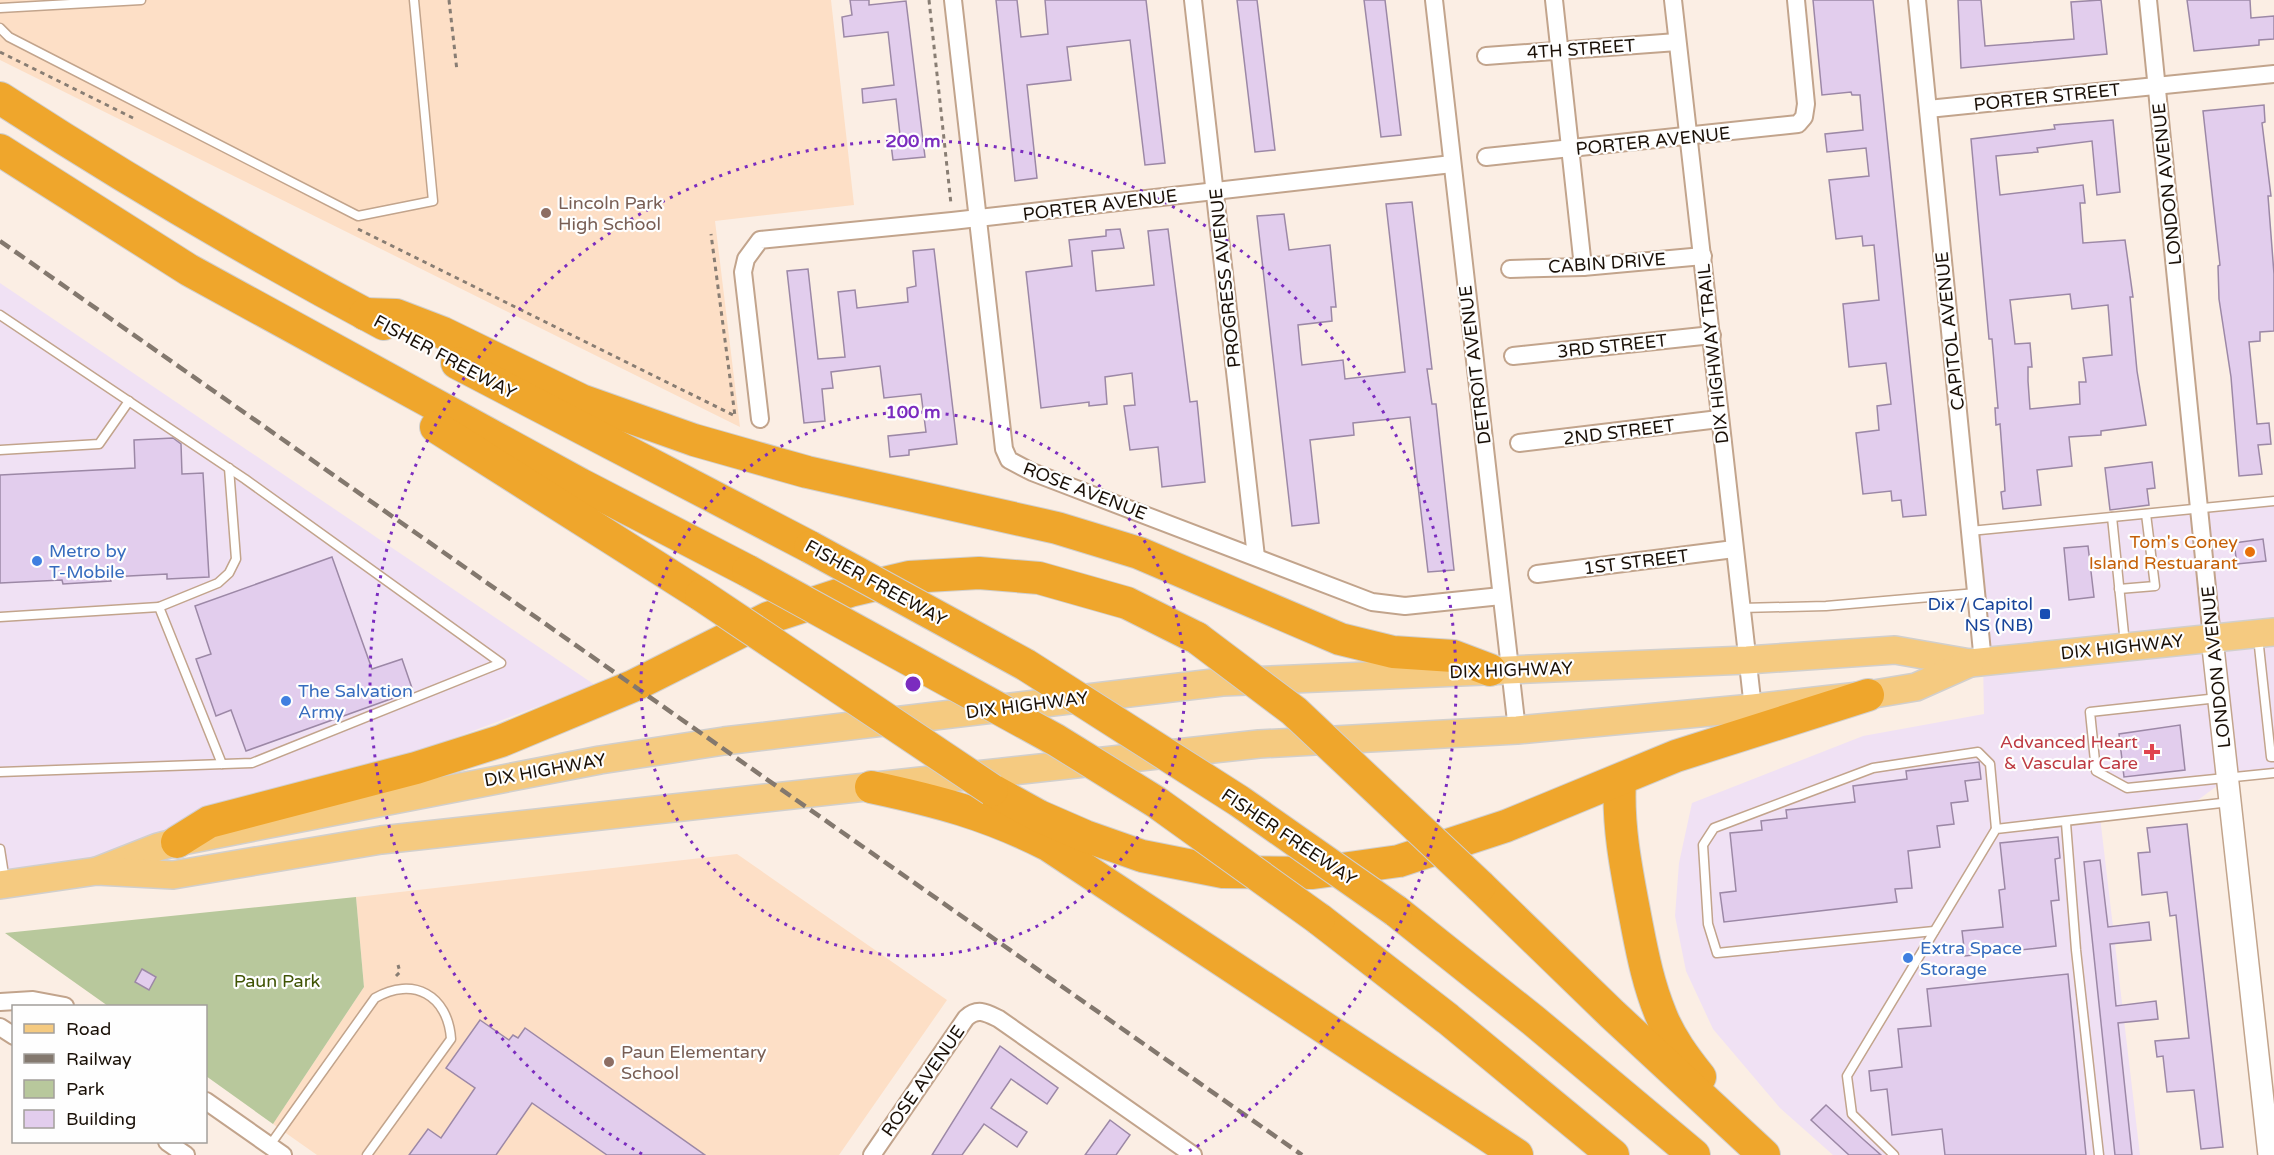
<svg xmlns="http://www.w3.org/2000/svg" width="2274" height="1155" font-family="'Varela Round',sans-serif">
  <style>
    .commercial { fill: #f0e1f4 }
    .built { fill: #fddfc6 }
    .green { fill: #b8c89c }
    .building { fill: #e2cded; stroke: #9c88a6; stroke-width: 1.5; fill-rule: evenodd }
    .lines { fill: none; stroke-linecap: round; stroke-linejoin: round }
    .service-casing { stroke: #c2a48c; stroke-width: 11 }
    .minor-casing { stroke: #c2a48c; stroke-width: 20 }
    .tertiary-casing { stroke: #c2a48c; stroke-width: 24 }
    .primary-casing { stroke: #d1cfcd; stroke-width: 30 }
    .motorway-casing { stroke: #d1cfcd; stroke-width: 34 }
    .path { stroke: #887d73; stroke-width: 3; stroke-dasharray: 4.5 4.5; stroke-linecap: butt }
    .service { stroke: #fff; stroke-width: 8 }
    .minor { stroke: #fff; stroke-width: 16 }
    .tertiary { stroke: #fff; stroke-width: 21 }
    .primary { stroke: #f5ca80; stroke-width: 27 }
    .motorway { stroke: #efa62c; stroke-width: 32 }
    .rail { stroke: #83786e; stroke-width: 4.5; stroke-dasharray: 12 6; stroke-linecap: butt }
    .motorway-bridge-casing { stroke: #d1cfcd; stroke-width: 34; stroke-linecap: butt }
    .motorway-bridge { stroke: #efa62c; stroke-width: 32 }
    .ring { fill: none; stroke: #7b2cbf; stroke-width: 3; stroke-dasharray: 3 6 }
    .education-dot { fill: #8d6e63; stroke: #fefefe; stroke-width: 2 }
    .food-dot { fill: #e8710a; stroke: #fefefe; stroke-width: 2 }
    .shop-dot { fill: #3f7fe0; stroke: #fefefe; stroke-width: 2 }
    .transit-dot { fill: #1a4fb4; stroke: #fefefe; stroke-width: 2 }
    .health-dot { fill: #e0444e; stroke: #fefefe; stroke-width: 2 }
    .labels { text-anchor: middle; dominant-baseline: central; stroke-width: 4.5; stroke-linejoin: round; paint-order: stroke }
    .street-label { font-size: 18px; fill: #1a1007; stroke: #fefefe }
    .education-label { font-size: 18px; fill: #785e54; stroke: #fefefe; text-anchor: start }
    .food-label { font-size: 18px; fill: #c56008; stroke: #fefefe; text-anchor: end }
    .shop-label { font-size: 18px; fill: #366cbe; stroke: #fefefe; text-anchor: start }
    .transit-label { font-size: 18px; fill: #164399; stroke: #fefefe; text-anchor: end }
    .health-label { font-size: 18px; fill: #be3a42; stroke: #fefefe; text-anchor: end }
    .park-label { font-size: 18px; fill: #3f5304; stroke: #fefefe }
    .centre { fill: #7b2cbf; stroke: #fefefe; stroke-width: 3 }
    .ring-label { font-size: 18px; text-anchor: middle; font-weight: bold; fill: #7b2cbf; stroke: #fefefe; stroke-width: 4.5; stroke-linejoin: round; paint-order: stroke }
  </style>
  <rect width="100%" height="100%" fill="#fbeee4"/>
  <g class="commercial">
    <polygon points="0,283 595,685 177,842 0,885"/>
    <polygon points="2274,501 2274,773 2229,777 2194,803 2100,817 2140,1155 1833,1155 1780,1108 1713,1029 1686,971 1675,916 1679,863 1692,803 1863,736 1984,714 1983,662 1970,531"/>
  </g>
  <g class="built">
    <polygon points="0,0 831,0 854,205 715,221 740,427 0,60"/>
    <polygon points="737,854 947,1000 839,1155 317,1155 273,1124 364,987 356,897"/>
  </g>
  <polygon class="green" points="356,897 364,987 273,1124 206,1076 206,1006 108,1006 5,933"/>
  <g class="building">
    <polygon points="850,0 869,0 869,5 906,1 925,157 893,160 890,136 900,135 896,99 863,103 862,89 894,85 888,32 844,37 842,17 852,15"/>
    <polygon points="996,0 1017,0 1021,37 1048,34 1045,0 1146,0 1165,163 1145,165 1130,40 1067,47 1071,80 1027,85 1037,178 1015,181"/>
    <polygon points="1237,0 1257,0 1275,150 1255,152"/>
    <polygon points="1364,0 1385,0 1401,135 1381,137"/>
    <polygon points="1813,0 1873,0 1926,515 1903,517 1901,500 1892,501 1891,491 1863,494 1856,433 1879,430 1877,406 1891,404 1886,363 1849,367 1843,304 1879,300 1874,245 1863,246 1862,236 1836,239 1829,180 1869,176 1866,148 1827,152 1825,134 1863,130 1860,95 1852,95 1851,92 1822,95"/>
    <polygon points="1958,0 1981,0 1985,46 2074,39 2071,2 2101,0 2107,54 1961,68"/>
    <polygon points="2187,0 2250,0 2251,18 2274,16 2274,39 2259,40 2259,45 2194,51"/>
    <polygon points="2264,105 2265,122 2262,123 2271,196 2268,196 2274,274 2274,331 2260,332 2260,341 2249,342 2257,424 2269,423 2271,444 2258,445 2262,474 2239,476 2231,377 2219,299 2218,266 2220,265 2203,111"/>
    <path d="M2113 120 2120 192 2097 195 2092 141 2037 148 2038 152 1996 156 2000 195 2083 185 2085 203H2080L2083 243 2125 240 2133 297H2130L2137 371 2146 425 2101 431V435L2069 437 2072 466 2037 470 2041 505 2003 509 2001 492 2005 491 2004 476 2000 424 1996 425 1995 408H1998L1992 339H1989L1971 139 2055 129 2054 125ZM2070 294 2072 309 2108 305 2112 355 2083 358 2086 382H2079L2080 404 2030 409 2028 381V367H2032L2030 343 2015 344 2010 300Z"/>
    <polygon points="1412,202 1432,369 1427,369 1432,404 1436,404 1454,570 1428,572 1410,417 1353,423 1354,435 1310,440 1319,523 1292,526 1257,216 1284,214 1289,250 1330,245 1336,307 1331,307 1332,321 1298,325 1301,357 1302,365 1343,360 1345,379 1405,372 1386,204"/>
    <polygon points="1120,229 1124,248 1092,251 1096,291 1154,285 1148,231 1168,229 1190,402 1197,401 1205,482 1162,487 1158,447 1130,450 1124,406 1135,405 1132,373 1105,377 1107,404 1089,406 1089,402 1041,408 1026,272 1072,266 1069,240 1106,236 1106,230"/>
    <polygon points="934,249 957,444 909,450 909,455 890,457 888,436 926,432 921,394 884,398 880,366 831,372 833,388 822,389 825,421 804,423 787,271 808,269 818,359 845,357 838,292 855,290 857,308 908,302 907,288 916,286 913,251"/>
    <polygon points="173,438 181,444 182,474 203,473 209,577 167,579 167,574 110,577 111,581 63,584 62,580 0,583 0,475 135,468 134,440"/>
    <polygon points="2152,462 2155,488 2147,489 2149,505 2110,510 2105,468"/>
    <polygon points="2263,539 2266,561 2237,564 2234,543"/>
    <polygon points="2088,546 2094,597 2069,600 2064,548"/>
    <polygon points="332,557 372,669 402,659 413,691 246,751 231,710 216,716 196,659 211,654 195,606"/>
    <polygon points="2180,725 2185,770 2124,777 2119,734"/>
    <polygon points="1979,762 1981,779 1965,781 1968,801 1951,803 1954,824 1937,826 1940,847 1908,851 1912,888 1895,889 1897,902 1724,922 1720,893 1736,891 1730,833 1762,830 1761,821 1787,818 1786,810 1855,802 1853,786 1907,779 1906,771"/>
    <polygon points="2187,824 2223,1147 2201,1149 2194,1090 2167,1092 2163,1056 2157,1057 2155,1041 2189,1038 2176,915 2170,916 2167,892 2142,895 2138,853 2150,852 2147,828"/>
    <polygon points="2058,837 2060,858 2055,859 2059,900 2051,901 2056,946 1965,956 1962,931 2003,927 1999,890 2005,889 2000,843"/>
    <polygon points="2100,860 2108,927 2149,922 2151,940 2110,944 2116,1006 2156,1001 2158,1019 2118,1023 2132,1155 2115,1155 2084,862"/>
    <polygon points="142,969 156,977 149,990 135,982"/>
    <polygon points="2068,974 2086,1155 1945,1155 1942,1129 1892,1135 1887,1089 1871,1091 1869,1071 1902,1067 1898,1029 1931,1026 1927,989"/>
    <polygon points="480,1020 509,1040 513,1035 518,1038 525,1028 705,1155 607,1155 532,1103 496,1155 409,1155 428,1129 441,1138 475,1088 446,1068"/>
    <polygon points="1000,1046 1058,1088 1047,1104 1011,1079 991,1108 1027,1132 1017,1147 984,1124 962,1155 932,1155"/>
    <polygon points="1826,1105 1864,1140 1881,1155 1849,1155 1811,1120"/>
    <polygon points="1110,1120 1130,1135 1116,1155 1085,1155"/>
  </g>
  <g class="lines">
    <g class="service-casing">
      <g id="service">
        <polyline points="0,8 141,0"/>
        <polyline points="0,28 9,37 358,216 433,201 414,0"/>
        <polyline points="0,315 245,479 501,663 252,763 0,772"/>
        <polyline points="0,450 99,444 129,401"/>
        <polyline points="2112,517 2125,644"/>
        <polyline points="1970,531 2274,501"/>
        <polyline points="2119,589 2155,586 2146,514"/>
        <polyline points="159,607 218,583 229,573 236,559 229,468"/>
        <polyline points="1741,608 1826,606 1976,593"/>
        <polyline points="0,617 159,607 222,764"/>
        <polyline points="2258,637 2271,757 2274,757"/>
        <polyline points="2218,698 2090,712 2096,771 2127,788 2274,773"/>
        <polyline points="2066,823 2076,950 2099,1155"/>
        <polyline points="0,849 5,881"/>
        <polyline points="1934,931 1717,953 1708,924 1703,845 1714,828 1873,768 1978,752 1990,764 1996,829"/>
        <path d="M270 1145 375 998C413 976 448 995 451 1039L367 1155"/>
        <polyline points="1894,1155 1852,1114 1847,1076 1996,829 2230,802"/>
      </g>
    </g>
    <g class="minor-casing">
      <g id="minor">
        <polyline points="953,0 1004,449 1009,460 1032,472 1372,602 1405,606 1501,596"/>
        <polyline points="1193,0 1256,557"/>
        <polyline points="1434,0 1517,730"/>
        <polyline points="1554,0 1583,267"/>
        <polyline points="1673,0 1753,708"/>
        <polyline points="1917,0 1983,662"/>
        <polyline points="2148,0 2212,638"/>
        <polyline points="1486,56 1677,42"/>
        <polyline points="1928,109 2274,74"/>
        <polyline points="1486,157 1798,124 1804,117 1806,104 1796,0"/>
        <polyline points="1510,269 1583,267 1703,256"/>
        <polyline points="1513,356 1712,335"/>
        <polyline points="760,419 743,272 746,259 760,240 952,221 1452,164"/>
        <polyline points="1519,443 1719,419"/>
        <polyline points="1537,574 1734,549"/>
        <polyline points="0,1002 33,1000 65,1006"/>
        <polyline points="0,1027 14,1036"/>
        <polyline points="206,1101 283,1155"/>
        <polyline points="167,1142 186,1155"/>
        <path d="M872 1155 966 1018C978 1007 987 1013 999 1019L1193 1155"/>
      </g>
    </g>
    <g class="tertiary-casing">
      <polyline id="tertiary" points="2212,638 2269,1155"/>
    </g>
    <g class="primary-casing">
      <g id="primary">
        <polyline points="97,871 158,847 177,842 600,760 724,741 1222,682 1747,660 1895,650 1970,663 2274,632"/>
        <polyline points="0,885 97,871 173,875 381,840 1259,744 1517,730 1753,708 1868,695 1916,687 1970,663"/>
      </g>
    </g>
    <g class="motorway-casing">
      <g id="motorway">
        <path d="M0 98C125 179 252 254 384 324"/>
        <polyline points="0,150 189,270 580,484 748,571"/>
        <polyline points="365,314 396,315 443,333 581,400 694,440 807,472 1057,528 1139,553 1340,639 1393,652 1453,656 1490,670"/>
        <polyline points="457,363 810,547"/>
        <polyline points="436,427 701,595"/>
        <path d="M1620 780C1617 829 1628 878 1637 926 1643 957 1649 986 1661 1015 1670 1038 1685 1058 1700 1077"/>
        <path d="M871 787C937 801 987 814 1048 845L1517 1155"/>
        <polyline points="992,790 1039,816 1085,836 1142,856 1223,872 1313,873 1399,861 1506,826 1676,756 1868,695"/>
        <polyline points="177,842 209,822 416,768 501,741 633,686 768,618 850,591 909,577 979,573 1039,578 1127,603 1197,638"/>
        <polyline points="1480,886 1612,1014 1764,1155"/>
        <polyline points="1396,911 1534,1021 1694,1155"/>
        <polyline points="1319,919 1448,1019 1613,1155"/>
      </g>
    </g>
    <g class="path">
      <polyline points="449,0 457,71"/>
      <polyline points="929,0 951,204"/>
      <polyline points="0,52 137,120"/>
      <polyline points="358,229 735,416 711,234"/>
      <polyline points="396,976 400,972 398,965"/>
    </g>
    <use href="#service" class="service"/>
    <use href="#minor" class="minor"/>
    <use href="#tertiary" class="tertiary"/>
    <use href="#primary" class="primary"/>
    <use href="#motorway" class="motorway"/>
    <polyline class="rail" points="0,241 1302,1155"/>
    <g class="motorway-bridge-casing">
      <g id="motorway-bridge">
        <polyline points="810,547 1026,665 1239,801 1396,911"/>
        <polyline points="748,571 1056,740 1156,802 1319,919"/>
        <polyline points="701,595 992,790"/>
        <polyline points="1197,638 1294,711 1480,886"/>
      </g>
    </g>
    <use href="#motorway-bridge" class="motorway-bridge"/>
  </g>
  <g class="ring">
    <circle cx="913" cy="684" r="272"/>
    <path d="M642 1154A543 543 0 1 1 1184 1154"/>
  </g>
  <g class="education-dot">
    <circle cx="546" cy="213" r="6"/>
    <circle cx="609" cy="1062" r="6"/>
  </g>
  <circle class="food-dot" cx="2250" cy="552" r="6"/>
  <g class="shop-dot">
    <circle cx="37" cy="561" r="6"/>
    <circle cx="286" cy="701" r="6"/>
    <circle cx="1908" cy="958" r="6"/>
  </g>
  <rect class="transit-dot" x="2039" y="608" width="12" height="12" rx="3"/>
  <path class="health-dot" d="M2149 743h6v6h6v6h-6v6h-6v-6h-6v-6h6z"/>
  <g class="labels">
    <g class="street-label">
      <text transform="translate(1581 49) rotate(-4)">4TH STREET</text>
      <text transform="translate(2047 97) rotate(-6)">PORTER STREET</text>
      <text transform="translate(1653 141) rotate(-6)">PORTER AVENUE</text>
      <text transform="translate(2167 184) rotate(-96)">LONDON AVENUE</text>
      <text transform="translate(1100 205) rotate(-7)">PORTER AVENUE</text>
      <text transform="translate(1607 263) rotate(-4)">CABIN DRIVE</text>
      <text transform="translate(1225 278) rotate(-96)">PROGRESS AVENUE</text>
      <text transform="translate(1950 331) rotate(-96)">CAPITOL AVENUE</text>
      <text transform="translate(1612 346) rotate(-6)">3RD STREET</text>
      <text transform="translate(1713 354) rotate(-96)">DIX HIGHWAY TRAIL</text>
      <text transform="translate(445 357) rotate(28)">FISHER FREEWAY</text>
      <text transform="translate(1475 365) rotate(-97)">DETROIT AVENUE</text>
      <text transform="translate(1619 432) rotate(-7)">2ND STREET</text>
      <text transform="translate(1085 491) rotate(21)">ROSE AVENUE</text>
      <text transform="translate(1636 562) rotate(-7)">1ST STREET</text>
      <text transform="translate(876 583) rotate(29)">FISHER FREEWAY</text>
      <text transform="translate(2122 647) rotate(-6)">DIX HIGHWAY</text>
      <text transform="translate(2216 667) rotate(-96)">LONDON AVENUE</text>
      <text transform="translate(1511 670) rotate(-2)">DIX HIGHWAY</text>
      <text transform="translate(1027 705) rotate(-7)">DIX HIGHWAY</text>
      <text transform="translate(545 770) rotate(-10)">DIX HIGHWAY</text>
      <text transform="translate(1289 837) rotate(34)">FISHER FREEWAY</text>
      <text transform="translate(923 1081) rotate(-55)">ROSE AVENUE</text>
    </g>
    <g class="education-label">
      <text x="558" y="203">Lincoln Park<tspan x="558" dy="21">High School</tspan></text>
      <text x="621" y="1052">Paun Elementary<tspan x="621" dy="21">School</tspan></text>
    </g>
    <g class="food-label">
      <text x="2238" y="542">Tom's Coney<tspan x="2238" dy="21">Island Restuarant</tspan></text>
    </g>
    <g class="shop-label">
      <text x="49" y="551">Metro by<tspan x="49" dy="21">T-Mobile</tspan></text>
      <text x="298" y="691">The Salvation<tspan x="298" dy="21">Army</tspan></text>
      <text x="1920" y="948">Extra Space<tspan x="1920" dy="21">Storage</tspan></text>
    </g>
    <g class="transit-label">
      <text x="2033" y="604">Dix / Capitol<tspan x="2033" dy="21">NS (NB)</tspan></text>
    </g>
    <g class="health-label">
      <text x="2138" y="742">Advanced Heart<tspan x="2138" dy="21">&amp; Vascular Care</tspan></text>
    </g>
    <g class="park-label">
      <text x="277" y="981">Paun Park</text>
    </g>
  </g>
  <circle cx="913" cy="684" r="9" class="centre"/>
  <g class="ring-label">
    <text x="913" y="147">200 m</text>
    <text x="913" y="418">100 m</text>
  </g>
  <rect x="12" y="1005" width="195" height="138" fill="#fefefe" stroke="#a39f9b" stroke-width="1.5"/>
  <rect x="24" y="1024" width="30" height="9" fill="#f5ca80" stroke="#a39f9b" stroke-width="1.5"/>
  <text x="66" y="1035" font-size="18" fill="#1a1007">Road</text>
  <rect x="24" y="1054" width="30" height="9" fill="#83786e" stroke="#a39f9b" stroke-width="1.5"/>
  <text x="66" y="1065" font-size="18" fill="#1a1007">Railway</text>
  <rect x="24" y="1080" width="30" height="18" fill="#b8c89c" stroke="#a39f9b" stroke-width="1.5"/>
  <text x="66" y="1095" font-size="18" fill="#1a1007">Park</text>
  <rect x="24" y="1110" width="30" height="18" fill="#e2cded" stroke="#a39f9b" stroke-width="1.5"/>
  <text x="66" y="1125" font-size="18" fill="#1a1007">Building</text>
</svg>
